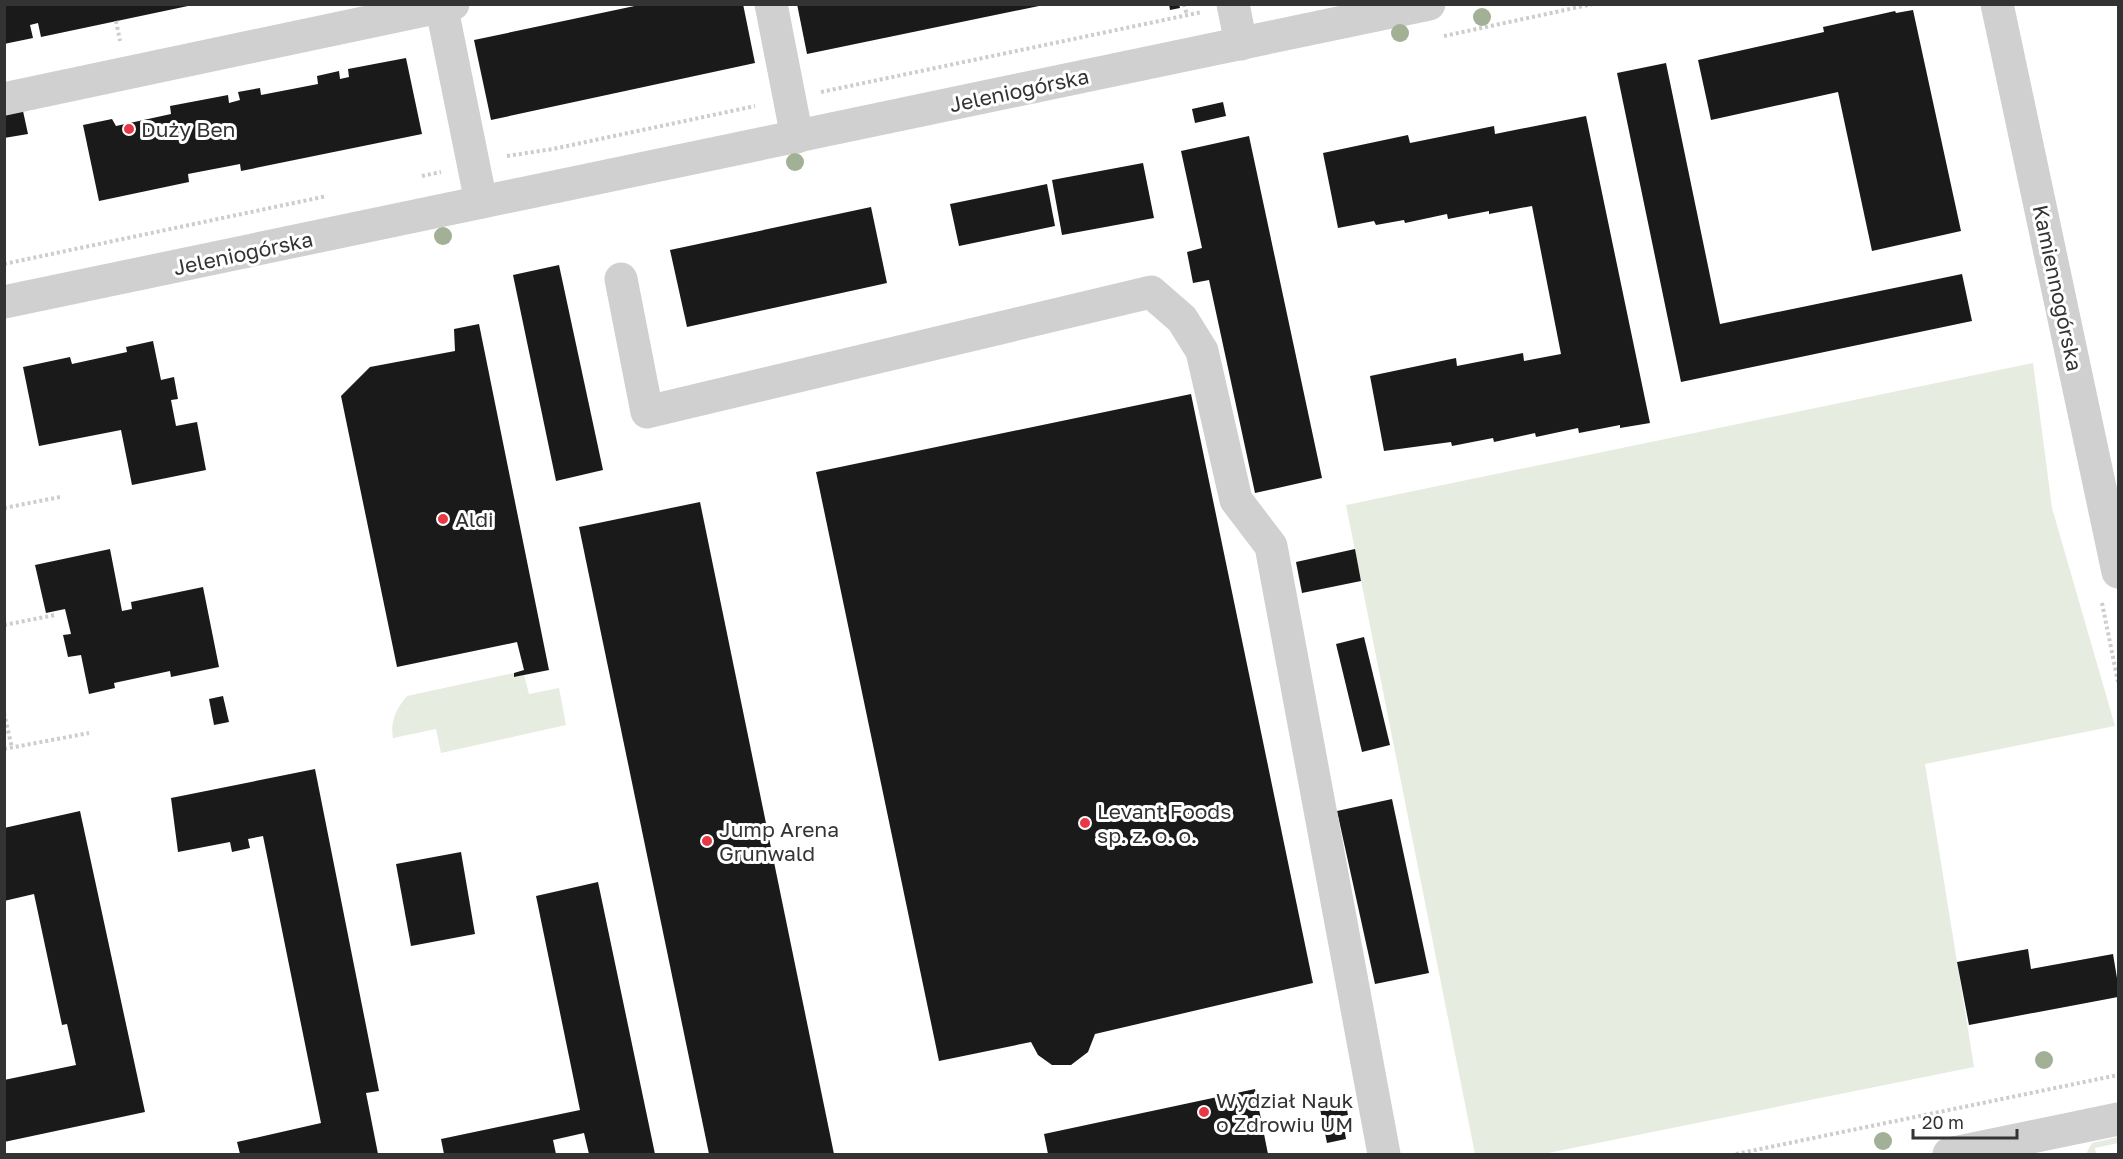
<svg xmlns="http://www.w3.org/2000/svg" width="2123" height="1159" font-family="'Golos Text',sans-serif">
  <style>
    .green { fill: #e6ecdf }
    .building { fill: #1a1a1a }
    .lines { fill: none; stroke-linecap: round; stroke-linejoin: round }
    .path { stroke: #cdcdcd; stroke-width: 4; stroke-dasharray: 3 3; stroke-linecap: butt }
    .minor { stroke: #d0d0d0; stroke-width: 33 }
    .tree { fill: #a2b095 }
    .poi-dot { fill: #e63946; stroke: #fff; stroke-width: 2 }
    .labels { text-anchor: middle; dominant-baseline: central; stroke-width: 6; stroke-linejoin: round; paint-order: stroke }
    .street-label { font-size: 21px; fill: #333; stroke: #fff }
    .poi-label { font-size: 21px; fill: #333; stroke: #fff; text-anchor: start }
  </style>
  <rect width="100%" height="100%" fill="#fff"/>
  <g class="green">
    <polygon points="2033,363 2052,508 2115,726 1925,764 1974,1067 1543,1154 1475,1154 1346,505"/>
    <path d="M514 673 515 677 524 675 529 694 559 688 566 725 441 753 436 729 393 738C390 722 396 709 407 696Z"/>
    <polygon points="2118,1137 2118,1143 2095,1148 2096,1154 2086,1154 2092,1143"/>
  </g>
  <g class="building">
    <polygon points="4,4 188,4 188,6 41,37 38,23 30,25 33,38 4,44"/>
    <polygon points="644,4 743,4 755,63 491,120 474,40"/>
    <polygon points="797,4 1038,4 1039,6 807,54"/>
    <polygon points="1169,4 1179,4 1180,8 1170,10"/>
    <polygon points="1913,10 1961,231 1872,251 1838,92 1711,120 1698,60 1824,32 1823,27 1895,11 1896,13"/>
    <polygon points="406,58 422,134 241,171 240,164 188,174 189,182 99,201 83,125 112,119 116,126 171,114 170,106 228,95 229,103 240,100 238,92 260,88 261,95 318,84 317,76 339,71 340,79 349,77 348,69"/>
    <polygon points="1666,63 1720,324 1962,274 1972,321 1681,382 1617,73"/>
    <polygon points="1223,102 1226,116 1195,123 1192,109"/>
    <polygon points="23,111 28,134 4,138 4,114"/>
    <polygon points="1586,116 1650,423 1620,428 1620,425 1579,433 1578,428 1536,437 1535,433 1494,442 1493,438 1452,446 1451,442 1384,451 1370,376 1456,358 1457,366 1523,353 1524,361 1561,354 1532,206 1489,214 1489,211 1448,219 1447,214 1405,223 1404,220 1376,225 1374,221 1338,228 1323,153 1408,135 1410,143 1494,126 1495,134"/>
    <polygon points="1249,136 1322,478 1255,493 1209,280 1193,283 1187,252 1202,248 1181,151"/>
    <polygon points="1143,163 1154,218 1062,235 1052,180"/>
    <polygon points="1047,184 1055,226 959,246 950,204"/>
    <polygon points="871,207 887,283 687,327 670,250"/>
    <polygon points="559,265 603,470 556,481 513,275"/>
    <polygon points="479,324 549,670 514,677 514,673 524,670 517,642 397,667 341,396 370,367 455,351 454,329"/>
    <polygon points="153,341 161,380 174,377 178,399 171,400 176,426 197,422 206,470 132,485 121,430 39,446 23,367 70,357 72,364 127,352 126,347"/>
    <polygon points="1191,394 1313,983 1095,1034 1088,1052 1071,1065 1052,1065 1038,1055 1031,1042 939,1061 816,472"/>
    <polygon points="700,502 834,1154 709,1154 579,527"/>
    <polygon points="110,549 122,611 132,609 131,602 203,587 219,667 171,677 170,671 114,683 115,688 89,694 81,655 68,657 63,635 71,634 65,609 46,613 35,565"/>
    <polygon points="1355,549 1361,581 1302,593 1296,562"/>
    <polygon points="1364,637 1390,745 1362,752 1336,644"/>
    <polygon points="223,696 229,722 214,725 209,699"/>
    <polygon points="315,769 379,1091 366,1093 378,1154 240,1154 237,1142 321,1123 263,836 248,839 250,848 232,852 230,842 178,852 171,798"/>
    <polygon points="1392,799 1429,973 1375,984 1337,811"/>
    <polygon points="80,811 145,1112 4,1142 4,1080 76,1065 67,1024 62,1025 34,894 4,901 4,828"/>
    <polygon points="461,852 475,934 411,946 396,864"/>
    <polygon points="598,882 655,1154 589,1154 584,1133 553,1140 556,1154 444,1154 441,1139 580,1110 536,896"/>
    <polygon points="2028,949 2031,969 2113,954 2118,984 2118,997 1969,1025 1957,962"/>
    <polygon points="1255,1089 1268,1154 1048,1154 1044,1134"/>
    <polygon points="1344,1094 1348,1115 1342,1116 1346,1139 1327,1143 1318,1099"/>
  </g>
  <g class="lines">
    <g class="path">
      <polyline points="1184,4 1187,15"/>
      <polyline points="116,21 120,41"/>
      <polyline points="1444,36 1593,4"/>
      <polyline points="821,92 1202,12"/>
      <polyline points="507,156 553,149 755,106"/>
      <polyline points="422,176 441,172"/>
      <polyline points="4,264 327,196"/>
      <polyline points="4,508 60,497"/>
      <polyline points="2102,603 2118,682"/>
      <polyline points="4,625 55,615"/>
      <polyline points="4,713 12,748"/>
      <polyline points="4,749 89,733"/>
      <polyline points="1736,1154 2118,1075"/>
    </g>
    <g class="minor">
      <polyline points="441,4 481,202"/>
      <polyline points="771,4 797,137"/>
      <polyline points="1233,4 1241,44"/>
      <polyline points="1997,4 2118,572"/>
      <polyline points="4,99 453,4"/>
      <polyline points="621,279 647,412 1151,292 1182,319 1202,351 1236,500 1271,546 1384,1154"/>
      <polyline points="4,302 1429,4"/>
      <polyline points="1949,1154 2118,1119"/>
    </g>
  </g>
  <g class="tree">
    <circle cx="1482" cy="17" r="9"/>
    <circle cx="1400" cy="33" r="9"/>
    <circle cx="795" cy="162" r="9"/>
    <circle cx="443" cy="236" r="9"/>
    <circle cx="2044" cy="1060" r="9"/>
    <circle cx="1883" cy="1141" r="9"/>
  </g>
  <g class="poi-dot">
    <circle cx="129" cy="129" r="6"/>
    <circle cx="443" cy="519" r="6"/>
    <circle cx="1085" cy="823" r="6"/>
    <circle cx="707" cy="841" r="6"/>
    <circle cx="1204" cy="1112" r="6"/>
  </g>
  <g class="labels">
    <g class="street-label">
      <text transform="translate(1019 90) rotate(-12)">Jeleniogórska</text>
      <text transform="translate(243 253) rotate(-12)">Jeleniogórska</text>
      <text transform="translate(2058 288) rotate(78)">Kamiennogórska</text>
    </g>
    <g class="poi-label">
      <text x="141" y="129">Duży Ben</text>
      <text x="455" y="519">Aldi</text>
      <text x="1097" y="811">Levant Foods<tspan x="1097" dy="24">sp. z. o. o.</tspan></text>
      <text x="719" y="829">Jump Arena<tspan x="719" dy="24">Grunwald</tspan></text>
      <text x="1216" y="1100">Wydział Nauk<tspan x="1216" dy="24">o Zdrowiu UM</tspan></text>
    </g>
  </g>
  <rect width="2123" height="1159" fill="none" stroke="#333333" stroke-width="12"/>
  <path d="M1913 1129v9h104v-9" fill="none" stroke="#333333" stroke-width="3"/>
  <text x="1922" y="1129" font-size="18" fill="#333333" stroke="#ffffff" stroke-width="4.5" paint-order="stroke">20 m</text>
</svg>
